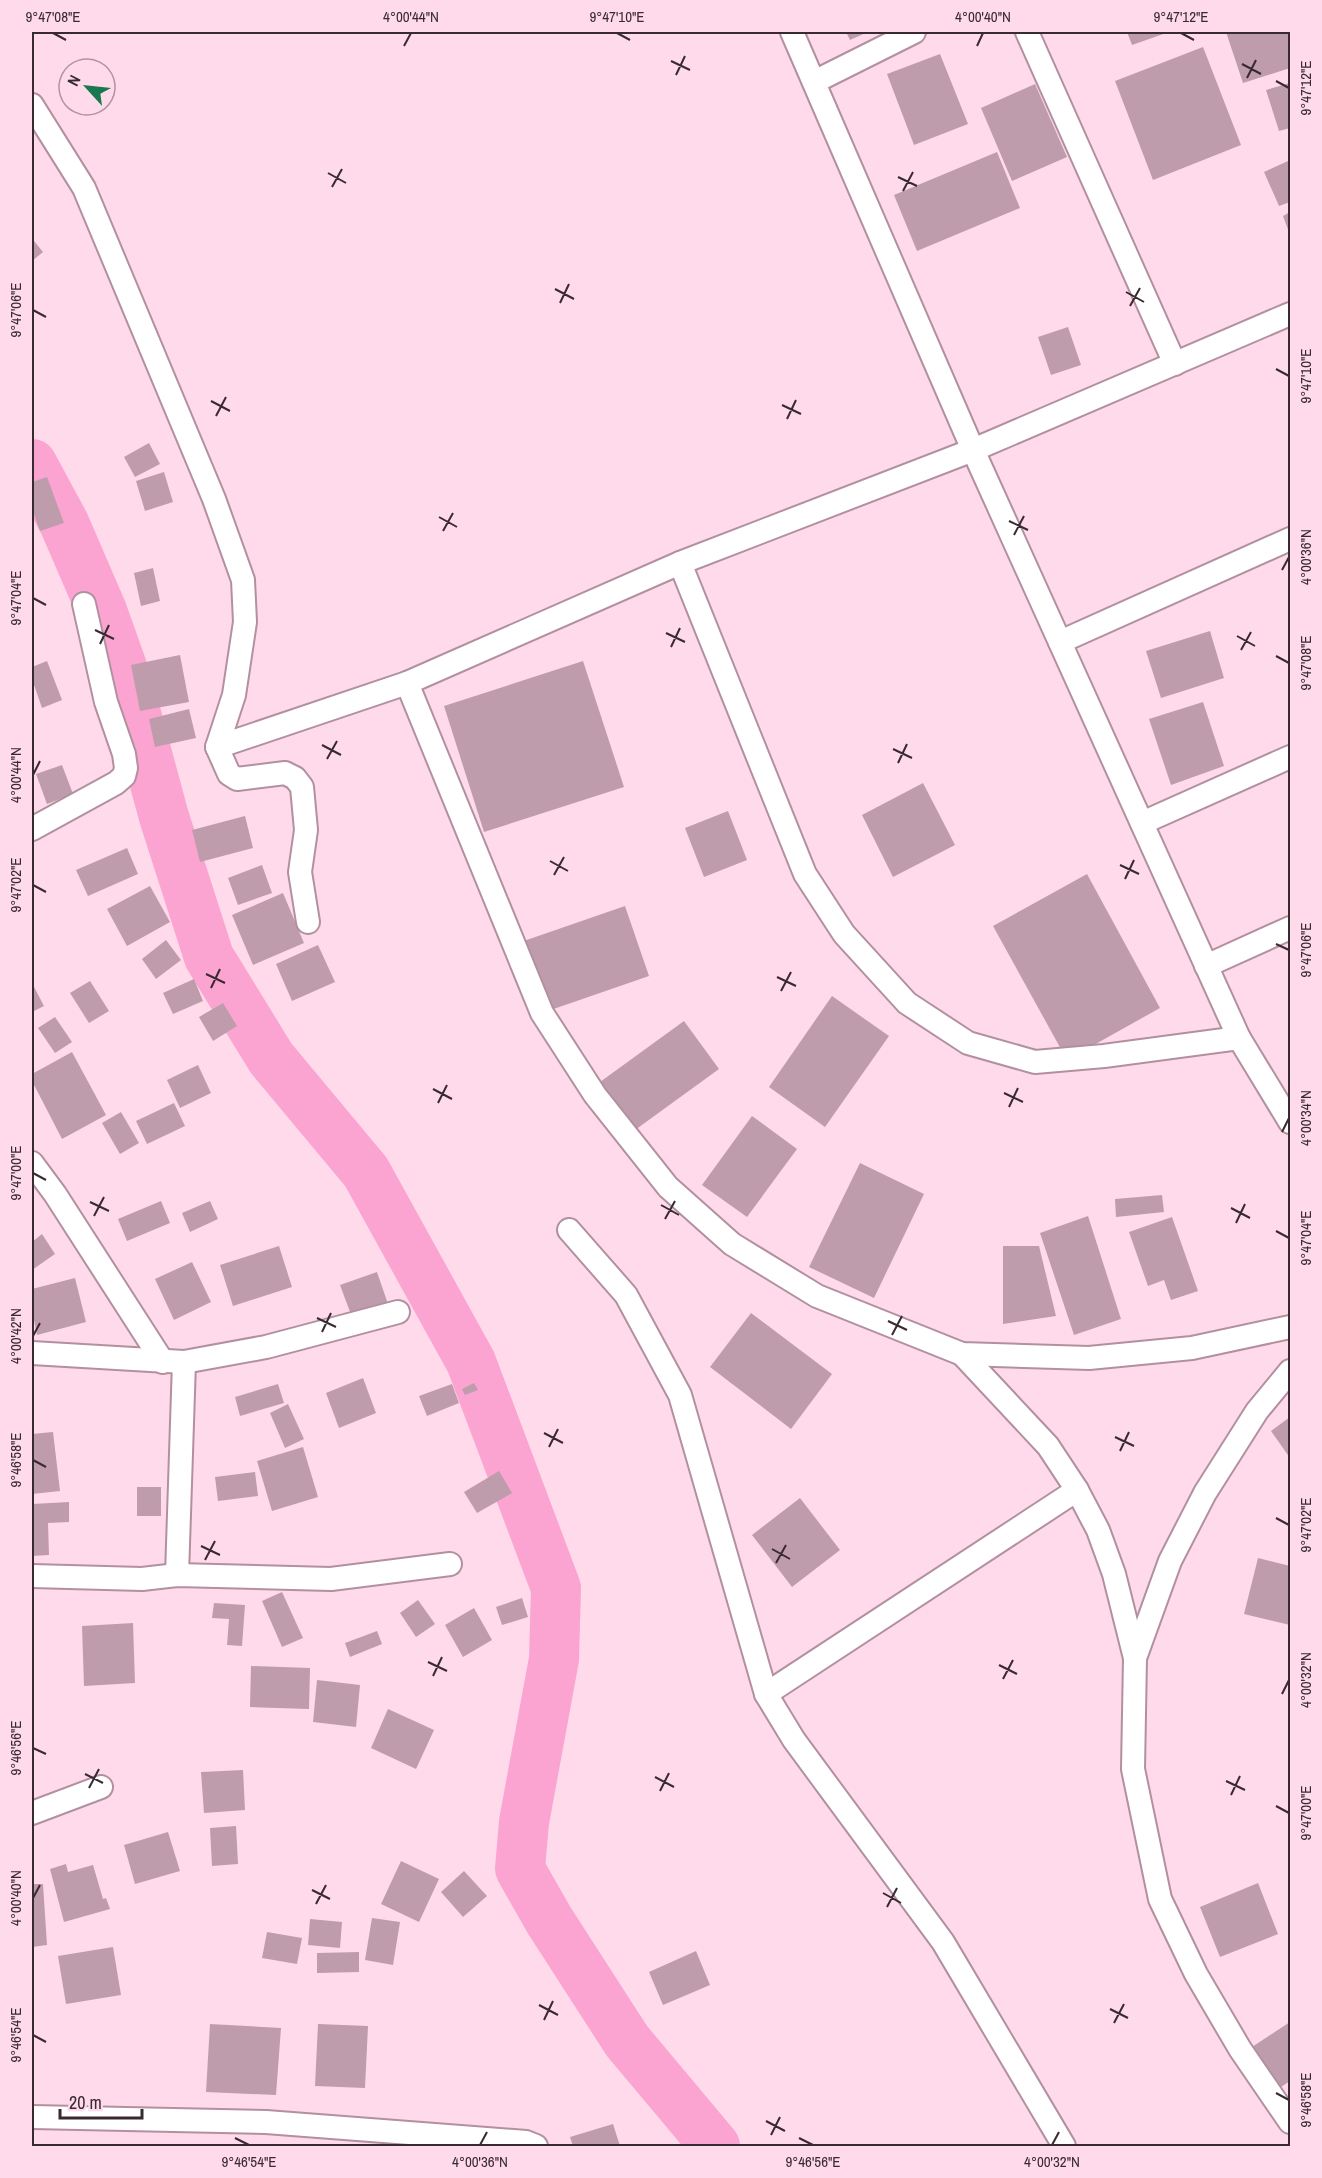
<svg xmlns="http://www.w3.org/2000/svg" width="1322" height="2178" font-family="'Archivo Narrow',sans-serif">
  <style>
    .lines { fill: none; stroke-linecap: round; stroke-linejoin: round }
    .river { stroke: #fba4d1; stroke-width: 50 }
    .building { fill: #bf9cac }
    .minor-casing { stroke: #b290a0; stroke-width: 26 }
    .minor { stroke: #fff; stroke-width: 22 }
    .ticks { fill: none; stroke: #382a30; stroke-width: 2 }
    .neatline { fill: none; stroke: #382a30; stroke-width: 2 }
    .ticks-label { font-size: 15px; text-anchor: middle; fill: #382a30 }
  </style>
  <rect width="100%" height="100%" fill="#ffdaeb"/>
  <g class="lines">
    <polyline class="river" points="32,464 64,523 102,611 128,684 164,817 209,957 271,1058 366,1172 471,1362 556,1588 554,1659 524,1822 520,1869 549,1920 627,2041 715,2146"/>
  </g>
  <g class="building">
    <polygon points="846,32 868,32 850,40"/>
    <polygon points="1127,32 1169,32 1132,45"/>
    <polygon points="1226,32 1290,32 1290,68 1243,83"/>
    <polygon points="1203,47 1241,145 1153,180 1115,81"/>
    <polygon points="940,54 968,124 914,145 887,74"/>
    <polygon points="1290,83 1290,128 1279,131 1266,90"/>
    <polygon points="1035,84 1067,157 1012,181 981,108"/>
    <polygon points="997,152 1020,208 917,251 894,195"/>
    <polygon points="1290,160 1290,202 1279,206 1264,172"/>
    <polygon points="1290,212 1290,235 1283,216"/>
    <polygon points="34,241 43,252 32,261 32,243"/>
    <polygon points="1068,327 1081,365 1051,375 1038,337"/>
    <polygon points="149,443 160,464 135,477 124,457"/>
    <polygon points="164,472 173,502 145,511 136,481"/>
    <polygon points="47,477 64,523 40,531 32,508 32,482"/>
    <polygon points="153,568 160,601 141,606 134,573"/>
    <polygon points="1210,631 1224,678 1161,698 1146,651"/>
    <polygon points="180,655 189,702 140,711 131,665"/>
    <polygon points="47,661 62,700 42,708 32,679 32,667"/>
    <polygon points="583,661 624,787 484,832 444,706"/>
    <polygon points="1203,702 1224,766 1171,785 1149,719"/>
    <polygon points="189,709 196,738 155,747 149,719"/>
    <polygon points="62,765 73,794 47,804 36,774"/>
    <polygon points="923,783 955,845 893,877 862,815"/>
    <polygon points="728,811 747,860 704,877 685,828"/>
    <polygon points="245,816 253,848 200,862 192,830"/>
    <polygon points="127,848 138,874 88,896 76,870"/>
    <polygon points="262,865 272,893 238,905 228,878"/>
    <polygon points="1087,874 1160,1008 1067,1060 993,926"/>
    <polygon points="150,886 170,922 127,946 107,909"/>
    <polygon points="283,893 304,943 253,965 232,915"/>
    <polygon points="625,906 649,976 542,1013 518,943"/>
    <polygon points="166,940 181,960 156,979 142,959"/>
    <polygon points="318,945 335,982 292,1001 276,964"/>
    <polygon points="194,979 203,1001 173,1014 163,993"/>
    <polygon points="90,981 109,1011 89,1023 70,993"/>
    <polygon points="32,983 44,1006 32,1012"/>
    <polygon points="832,996 889,1036 825,1127 769,1087"/>
    <polygon points="223,1003 237,1026 213,1041 199,1017"/>
    <polygon points="55,1017 72,1042 55,1053 38,1028"/>
    <polygon points="684,1021 719,1069 635,1130 600,1082"/>
    <polygon points="72,1052 106,1115 62,1139 32,1081 32,1074"/>
    <polygon points="198,1065 211,1093 180,1108 167,1080"/>
    <polygon points="174,1103 185,1126 147,1144 136,1121"/>
    <polygon points="121,1112 139,1143 120,1154 102,1123"/>
    <polygon points="752,1116 797,1149 747,1217 702,1185"/>
    <polygon points="860,1163 924,1194 874,1298 809,1267"/>
    <polygon points="1162,1195 1164,1212 1116,1217 1115,1199"/>
    <polygon points="161,1201 170,1223 127,1241 118,1219"/>
    <polygon points="210,1201 218,1219 190,1232 182,1213"/>
    <polygon points="1088,1216 1121,1319 1074,1335 1040,1233"/>
    <polygon points="1172,1217 1198,1291 1171,1300 1164,1280 1148,1286 1129,1232"/>
    <polygon points="42,1234 55,1254 32,1270 32,1242"/>
    <polygon points="279,1246 292,1287 233,1306 220,1265"/>
    <polygon points="1003,1246 1039,1246 1056,1316 1003,1324"/>
    <polygon points="192,1262 211,1302 174,1320 155,1279"/>
    <polygon points="377,1272 389,1307 353,1320 340,1285"/>
    <polygon points="75,1278 86,1322 37,1335 34,1320 32,1321 32,1289"/>
    <polygon points="751,1313 832,1374 791,1429 710,1367"/>
    <polygon points="363,1378 376,1413 339,1428 326,1393"/>
    <polygon points="474,1383 478,1390 465,1395 462,1389"/>
    <polygon points="278,1384 284,1403 240,1416 235,1397"/>
    <polygon points="452,1384 459,1403 427,1416 419,1396"/>
    <polygon points="288,1404 304,1439 285,1448 270,1413"/>
    <polygon points="1290,1417 1290,1458 1271,1431"/>
    <polygon points="53,1432 60,1491 32,1494 32,1434"/>
    <polygon points="303,1447 318,1497 272,1511 257,1461"/>
    <polygon points="499,1471 512,1493 477,1513 464,1492"/>
    <polygon points="255,1472 258,1496 218,1501 215,1477"/>
    <rect x="137" y="1487" width="24" height="29"/>
    <polygon points="800,1498 840,1550 792,1587 752,1535"/>
    <polygon points="69,1502 69,1522 48,1523 49,1555 32,1556 32,1504"/>
    <polygon points="1258,1558 1290,1566 1290,1625 1244,1614"/>
    <polygon points="282,1592 303,1638 282,1647 262,1601"/>
    <polygon points="522,1598 528,1617 502,1625 496,1607"/>
    <polygon points="418,1600 435,1624 416,1637 400,1613"/>
    <polygon points="214,1603 245,1605 242,1646 227,1645 229,1619 212,1618"/>
    <polygon points="474,1608 492,1640 463,1657 445,1625"/>
    <polygon points="133,1623 135,1683 84,1686 82,1626"/>
    <polygon points="377,1631 382,1644 350,1657 345,1643"/>
    <polygon points="251,1666 310,1668 309,1709 250,1707"/>
    <polygon points="317,1680 360,1685 356,1727 313,1722"/>
    <polygon points="388,1709 434,1730 416,1769 371,1748"/>
    <polygon points="243,1770 245,1810 204,1813 201,1772"/>
    <polygon points="236,1826 238,1864 212,1866 210,1828"/>
    <polygon points="168,1832 180,1871 135,1884 124,1845"/>
    <polygon points="401,1861 439,1879 419,1922 381,1904"/>
    <polygon points="66,1864 68,1872 93,1865 103,1899 106,1898 110,1909 64,1922 50,1869"/>
    <polygon points="464,1871 487,1896 463,1917 441,1892"/>
    <polygon points="1258,1883 1278,1934 1220,1957 1200,1907"/>
    <polygon points="32,1884 43,1884 47,1945 32,1947"/>
    <polygon points="372,1918 400,1922 393,1965 365,1960"/>
    <polygon points="310,1919 342,1922 340,1948 308,1945"/>
    <polygon points="267,1932 302,1938 297,1964 262,1958"/>
    <polygon points="113,1947 121,1995 66,2004 58,1956"/>
    <polygon points="696,1951 710,1985 663,2005 649,1972"/>
    <polygon points="359,1952 359,1972 317,1973 317,1953"/>
    <polygon points="1290,2022 1290,2081 1278,2089 1252,2047"/>
    <polygon points="210,2024 281,2028 276,2095 206,2092"/>
    <polygon points="318,2024 368,2026 365,2088 315,2086"/>
    <polygon points="613,2124 620,2146 573,2146 570,2137"/>
  </g>
  <g class="lines">
    <g class="minor-casing">
      <g id="minor">
        <polyline points="792,32 973,450 1239,1038 1290,1122"/>
        <polyline points="1027,32 1175,364"/>
        <polyline points="814,82 914,32"/>
        <polyline points="32,105 84,188 214,499 243,580 245,622 234,695 217,747 229,774 237,779 285,773 295,778 302,787 306,830 300,872 308,922"/>
        <polyline points="680,563 805,874 844,934 907,1003 968,1043 1035,1062 1104,1056 1239,1038"/>
        <polyline points="1060,642 1290,539"/>
        <polyline points="407,683 542,1013 595,1095 668,1187 732,1244 817,1296 962,1354 1089,1358 1192,1348 1290,1327"/>
        <polyline points="217,747 407,683 680,563 973,450 1290,314"/>
        <polyline points="1142,823 1290,757"/>
        <polyline points="32,829 116,783 124,776 126,768 124,754 106,702 84,604"/>
        <polyline points="1206,966 1290,928"/>
        <polyline points="32,1163 55,1194 163,1362"/>
        <polyline points="569,1230 626,1295 680,1395 766,1694 794,1740 943,1942 1064,2146"/>
        <polyline points="32,1353 184,1362 266,1347 398,1312"/>
        <polyline points="962,1354 1048,1446 1077,1490 1098,1530 1114,1574 1135,1658"/>
        <polyline points="1290,1371 1257,1411 1205,1493 1170,1561 1135,1658 1133,1769 1160,1899 1196,1974 1240,2049 1290,2122"/>
        <polyline points="177,1575 184,1362"/>
        <polyline points="32,1576 142,1579 177,1575 331,1579 450,1564"/>
        <polyline points="766,1694 1077,1490"/>
        <polyline points="32,1813 101,1787"/>
        <polyline points="32,2117 266,2122 526,2142 536,2146"/>
      </g>
    </g>
    <use href="#minor" class="minor"/>
  </g>
  <path class="ticks" d="M53 33 66 40M617 33 630 40M1181 33 1194 40M404 46 411 33M977 46 983 33M671 61 690 70M1242 64 1261 74M676 75 685 56M1247 78 1256 60M1276 81 1289 88M328 173 346 183M898 177 917 186M332 187 342 169M903 191 913 172M555 289 574 299M1126 292 1144 302M560 303 569 284M1130 306 1140 288M33 310 46 317M1276 369 1289 376M211 401 230 411M782 405 801 414M216 416 226 397M787 419 796 400M439 517 457 527M1009 521 1028 530M443 531 453 513M1014 535 1024 516M1282 570 1289 557M33 598 46 605M95 630 114 639M666 633 685 642M1237 636 1255 646M100 644 109 625M671 647 680 628M1241 650 1251 632M1276 656 1289 663M322 745 341 755M893 749 912 758M327 759 337 741M898 763 907 744M33 775 40 761M550 861 568 871M1120 865 1139 874M554 875 564 857M1125 879 1134 860M33 885 46 892M1276 944 1289 950M206 974 225 983M777 977 796 986M211 988 220 969M781 991 791 972M433 1089 452 1099M1004 1093 1023 1102M438 1103 447 1085M1009 1107 1018 1088M1282 1132 1289 1118M33 1173 46 1180M90 1202 109 1211M661 1205 679 1215M1231 1208 1250 1218M94 1216 104 1197M665 1219 675 1201M1236 1223 1245 1204M1276 1231 1289 1238M317 1318 336 1327M888 1321 907 1330M322 1332 331 1313M892 1335 902 1316M33 1336 40 1323M544 1433 563 1443M1115 1437 1134 1446M549 1447 558 1429M1120 1451 1129 1432M33 1460 46 1467M1276 1518 1289 1525M201 1546 220 1555M772 1549 790 1559M205 1560 215 1541M776 1563 786 1545M428 1662 447 1671M999 1665 1017 1674M433 1676 442 1657M1003 1679 1013 1660M1282 1694 1289 1680M33 1748 46 1754M85 1774 103 1783M655 1777 674 1787M1226 1781 1245 1790M89 1788 99 1769M660 1791 669 1773M1231 1795 1240 1776M1276 1806 1289 1813M312 1890 330 1899M883 1893 901 1903M33 1898 40 1885M316 1904 326 1885M887 1907 897 1888M539 2005 558 2015M1110 2009 1128 2018M544 2020 553 2001M1114 2023 1124 2004M33 2035 46 2042M1276 2093 1289 2100M766 2121 785 2131M771 2135 780 2117M235 2138 249 2145M799 2138 813 2145M480 2145 487 2132M1052 2145 1059 2132"/>
  <rect width="1322" height="2178" fill="none" stroke="#ffdaeb" stroke-width="66"/>
  <g transform="translate(87 87) rotate(297)"><circle r="28" fill="#ffdaeb" stroke="#af94a0" stroke-width="1.5"/>
  <path d="M0-4.5L10 22L0 15L-10 22Z" fill="#19784f"/>
  <text y="-9" font-size="16" font-weight="bold" text-anchor="middle" fill="#382a30">N</text>
  </g>
  <path d="M60 2109v9h82v-9" fill="none" stroke="#382a30" stroke-width="3"/>
  <text x="69" y="2109" font-size="18" fill="#382a30" stroke="#ffdaeb" stroke-width="4.5" paint-order="stroke">20 m</text>
  <rect x="33" y="33" width="1256" height="2112" class="neatline"/>
  <g class="ticks-label">
    <text x="53" y="22">9°47'08"E</text>
    <text x="411" y="22">4°00'44"N</text>
    <text x="617" y="22">9°47'10"E</text>
    <text x="983" y="22">4°00'40"N</text>
    <text x="1181" y="22">9°47'12"E</text>
    <text transform="translate(1306 88) rotate(-90)" y="5">9°47'12"E</text>
    <text transform="translate(16 310) rotate(-90)" y="5">9°47'06"E</text>
    <text transform="translate(1306 376) rotate(-90)" y="5">9°47'10"E</text>
    <text transform="translate(1306 557) rotate(-90)" y="5">4°00'36"N</text>
    <text transform="translate(16 598) rotate(-90)" y="5">9°47'04"E</text>
    <text transform="translate(1306 663) rotate(-90)" y="5">9°47'08"E</text>
    <text transform="translate(16 775) rotate(-90)" y="5">4°00'44"N</text>
    <text transform="translate(16 885) rotate(-90)" y="5">9°47'02"E</text>
    <text transform="translate(1306 950) rotate(-90)" y="5">9°47'06"E</text>
    <text transform="translate(1306 1118) rotate(-90)" y="5">4°00'34"N</text>
    <text transform="translate(16 1173) rotate(-90)" y="5">9°47'00"E</text>
    <text transform="translate(1306 1238) rotate(-90)" y="5">9°47'04"E</text>
    <text transform="translate(16 1336) rotate(-90)" y="5">4°00'42"N</text>
    <text transform="translate(16 1460) rotate(-90)" y="5">9°46'58"E</text>
    <text transform="translate(1306 1525) rotate(-90)" y="5">9°47'02"E</text>
    <text transform="translate(1306 1680) rotate(-90)" y="5">4°00'32"N</text>
    <text transform="translate(16 1748) rotate(-90)" y="5">9°46'56"E</text>
    <text transform="translate(1306 1813) rotate(-90)" y="5">9°47'00"E</text>
    <text transform="translate(16 1898) rotate(-90)" y="5">4°00'40"N</text>
    <text transform="translate(16 2035) rotate(-90)" y="5">9°46'54"E</text>
    <text transform="translate(1306 2100) rotate(-90)" y="5">9°46'58"E</text>
    <text x="249" y="2167">9°46'54"E</text>
    <text x="480" y="2167">4°00'36"N</text>
    <text x="813" y="2167">9°46'56"E</text>
    <text x="1052" y="2167">4°00'32"N</text>
  </g>
</svg>
